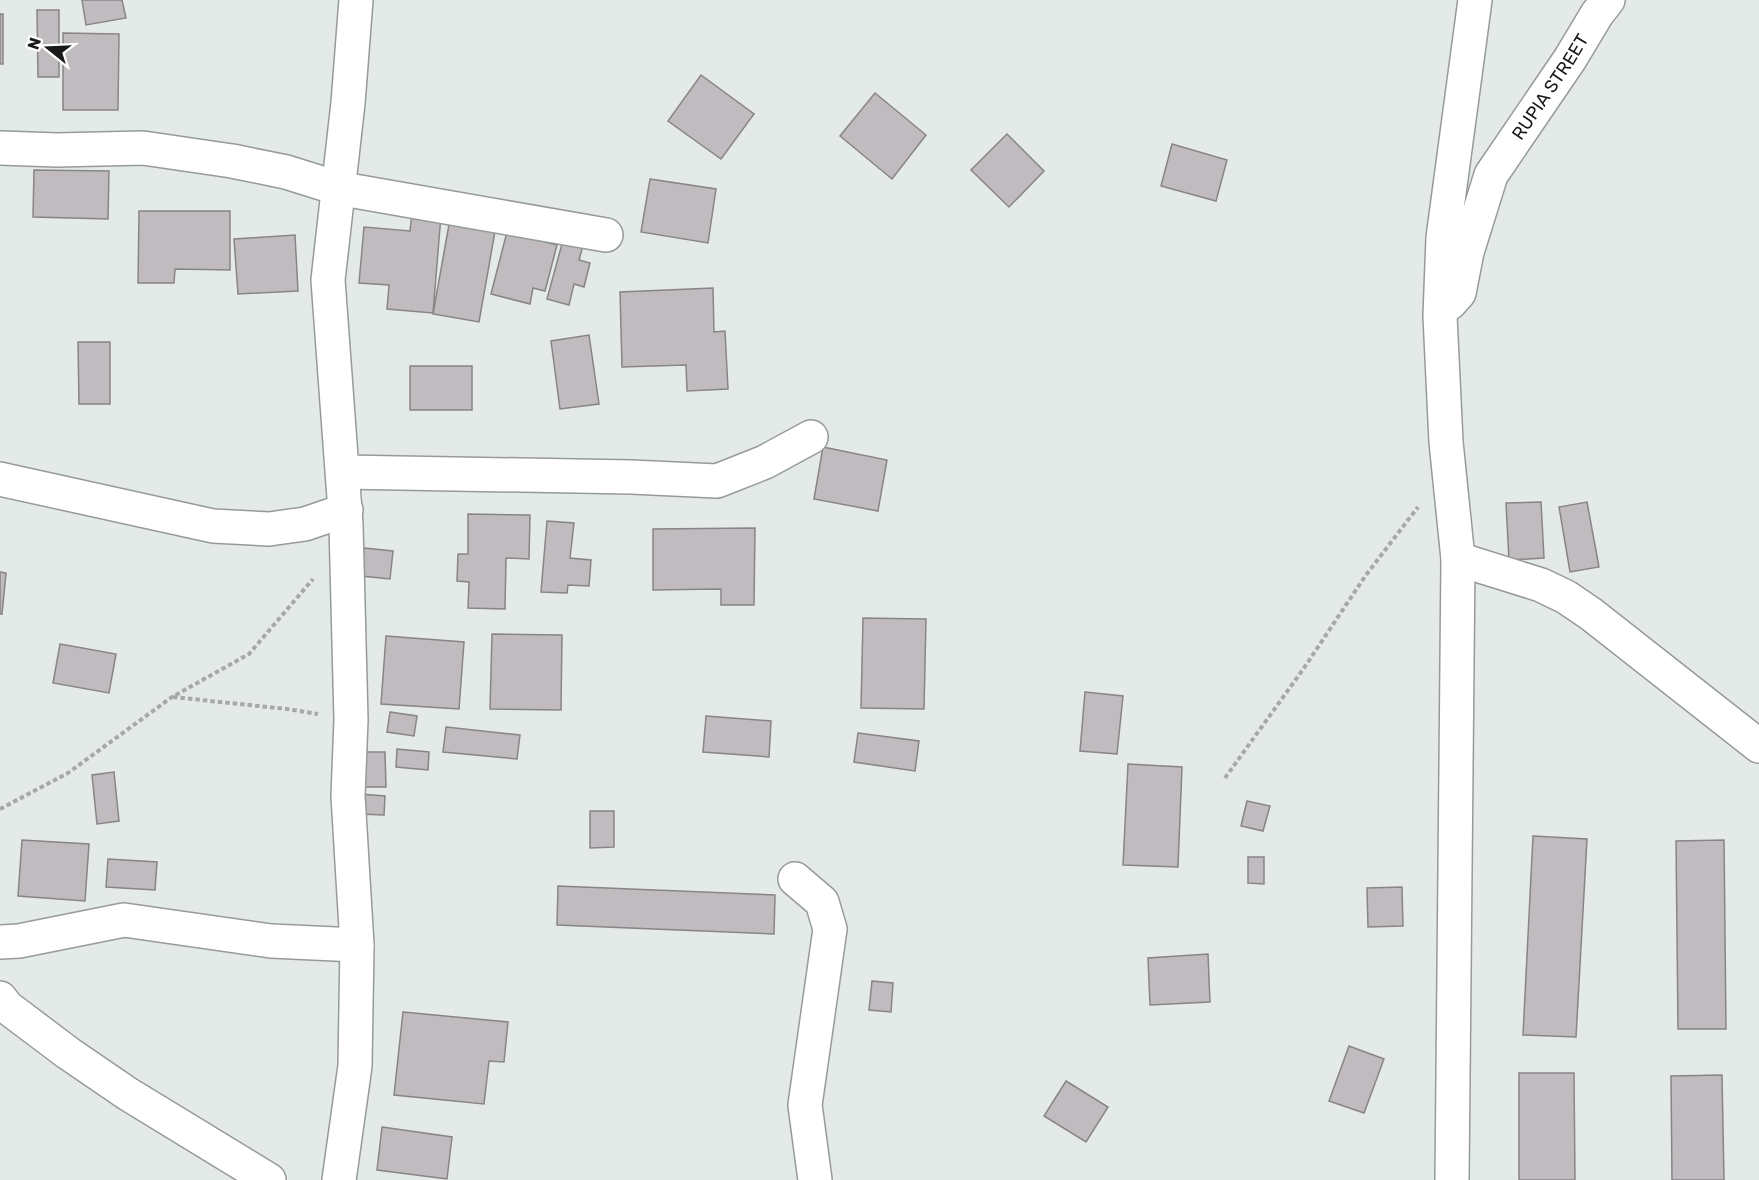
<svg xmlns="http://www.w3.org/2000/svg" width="1759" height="1180" font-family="Rubik,sans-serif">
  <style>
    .building { fill: #c0bbbf; stroke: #888487; stroke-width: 1.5 }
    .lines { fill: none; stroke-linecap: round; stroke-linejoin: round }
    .minor-casing { stroke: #969b99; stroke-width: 36 }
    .path { stroke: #a5a9a8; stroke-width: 4; stroke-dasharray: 4.5 3; stroke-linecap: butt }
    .minor { stroke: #fff; stroke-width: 33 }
    .labels { text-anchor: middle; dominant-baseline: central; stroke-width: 4.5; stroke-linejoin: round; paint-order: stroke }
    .street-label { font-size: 18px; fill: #181a19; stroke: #fff }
  </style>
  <rect width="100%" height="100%" fill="#e4eae8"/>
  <g class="building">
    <polygon points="82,0 122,0 126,18 86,25"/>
    <polygon points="37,10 59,10 59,77 38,77"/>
    <rect x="0" y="14" width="3" height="50"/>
    <polygon points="63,33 119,34 118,110 63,110"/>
    <polygon points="701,75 754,114 721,159 668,121"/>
    <polygon points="875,93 926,135 892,179 840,136"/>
    <polygon points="1007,134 1044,171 1009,207 971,170"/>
    <polygon points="1172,144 1227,160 1216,201 1161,186"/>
    <polygon points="34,170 109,171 108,219 33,217"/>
    <polygon points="650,179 716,189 708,243 641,232"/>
    <polygon points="139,211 230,211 230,270 175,269 174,283 138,283"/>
    <polygon points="412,213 441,215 433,313 387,309 389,285 359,283 364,227 410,231"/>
    <polygon points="450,219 496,226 479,322 433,314"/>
    <polygon points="566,229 586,234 579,260 590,263 584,287 574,284 569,305 547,299"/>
    <polygon points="507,232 557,245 545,291 533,288 530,304 491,294"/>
    <polygon points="295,235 298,291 238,294 234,239"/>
    <polygon points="713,288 714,332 725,331 728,389 687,391 686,365 622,367 620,292"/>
    <polygon points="589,335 599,404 560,409 551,341"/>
    <polygon points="78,342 110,342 110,404 79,404"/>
    <rect x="410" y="366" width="62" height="44"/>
    <polygon points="823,447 887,460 878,511 814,499"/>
    <polygon points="1541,502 1544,558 1509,560 1506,503"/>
    <polygon points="1587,502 1599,567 1570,572 1559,507"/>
    <polygon points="468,514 530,515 529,559 506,558 505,609 468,608 469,582 457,581 458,554 468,554"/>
    <polygon points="547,521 574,523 570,558 591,560 589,586 568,585 567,593 541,592"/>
    <polygon points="755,528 754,605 721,605 721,589 653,590 653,529"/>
    <polygon points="364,548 393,551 390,579 361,576"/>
    <polygon points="0,572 6,573 2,614 0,614"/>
    <polygon points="863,618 926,619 924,709 861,708"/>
    <polygon points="492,634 562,635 561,710 490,709"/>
    <polygon points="386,636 464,642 459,709 381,704"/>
    <polygon points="60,644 116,654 109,693 53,683"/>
    <polygon points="1085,692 1123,696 1117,754 1080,751"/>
    <polygon points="390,712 417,716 414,736 387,732"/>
    <polygon points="706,716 771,721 769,757 703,752"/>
    <polygon points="446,727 520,735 517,759 443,752"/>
    <polygon points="858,733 919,741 915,771 854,762"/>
    <polygon points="397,749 429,752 428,770 396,767"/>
    <polygon points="357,752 385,752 386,787 357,787"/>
    <polygon points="1128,764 1182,767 1178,867 1123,865"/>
    <polygon points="114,772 119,821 97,824 92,775"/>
    <polygon points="359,794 385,796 384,815 358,814"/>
    <polygon points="1247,801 1270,806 1263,831 1241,826"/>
    <polygon points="590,811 614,811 614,847 590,848"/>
    <polygon points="1533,836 1587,839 1576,1037 1523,1035"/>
    <polygon points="22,840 89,844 85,901 18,896"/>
    <polygon points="1724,840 1726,1029 1678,1029 1676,841"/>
    <polygon points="1248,857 1264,857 1264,884 1248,883"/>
    <polygon points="108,859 157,862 155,890 106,887"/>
    <polygon points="558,886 775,895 774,934 557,925"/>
    <polygon points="1402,887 1403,926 1368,927 1367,888"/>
    <polygon points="1208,954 1210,1002 1150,1005 1148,958"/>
    <polygon points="872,981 893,983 891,1012 869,1010"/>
    <polygon points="403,1012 508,1022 504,1062 489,1061 484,1104 394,1095"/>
    <polygon points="1349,1046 1384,1059 1364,1113 1329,1101"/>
    <polygon points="1519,1073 1574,1073 1575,1180 1519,1180"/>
    <polygon points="1722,1075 1724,1180 1672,1180 1671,1076"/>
    <polygon points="1066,1081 1108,1107 1086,1142 1044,1116"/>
    <polygon points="382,1127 452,1137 447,1179 377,1170"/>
  </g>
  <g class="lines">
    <g class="minor-casing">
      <g id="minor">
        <polyline points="0,148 57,150 143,148 232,161 286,172 337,188 606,235"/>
        <path id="s1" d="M1450 303 1459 293 1467 252 1491 175 1570 59 1597 14 1608 0"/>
        <polyline points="343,472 631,477 717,481 765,462 811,437"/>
        <polyline points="0,479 213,526 269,529 305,524 346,510"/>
        <polyline points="1458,559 1541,585 1566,597 1591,614 1759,746"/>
        <polyline points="795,879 822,902 830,929 805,1105 815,1180"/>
        <polyline points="0,942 19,941 124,920 271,941 357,945"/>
        <polyline points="0,998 7,1007 68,1053 128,1094 269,1180"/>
        <polyline points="339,1180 355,1066 357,945 348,796 351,720 346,525 328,280 348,103 356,0"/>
        <polyline points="1452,1180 1458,559 1446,442 1440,316 1443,238 1475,0"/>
      </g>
    </g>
    <g class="path">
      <polyline points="173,697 287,709 318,714"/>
      <polyline points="1225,778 1304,668 1366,575 1418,507"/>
      <polyline points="0,809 68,773 172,697 249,654 313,579"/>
    </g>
    <use href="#minor" class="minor"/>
  </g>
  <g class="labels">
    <g class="street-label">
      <text stroke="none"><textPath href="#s1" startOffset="242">RUPIA STREET</textPath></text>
    </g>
  </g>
  <g transform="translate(48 48) rotate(288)" stroke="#ffffff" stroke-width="4.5" paint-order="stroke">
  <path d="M0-4.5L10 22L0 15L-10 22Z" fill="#181a19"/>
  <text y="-9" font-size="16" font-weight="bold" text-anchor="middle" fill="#181a19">N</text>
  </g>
</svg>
